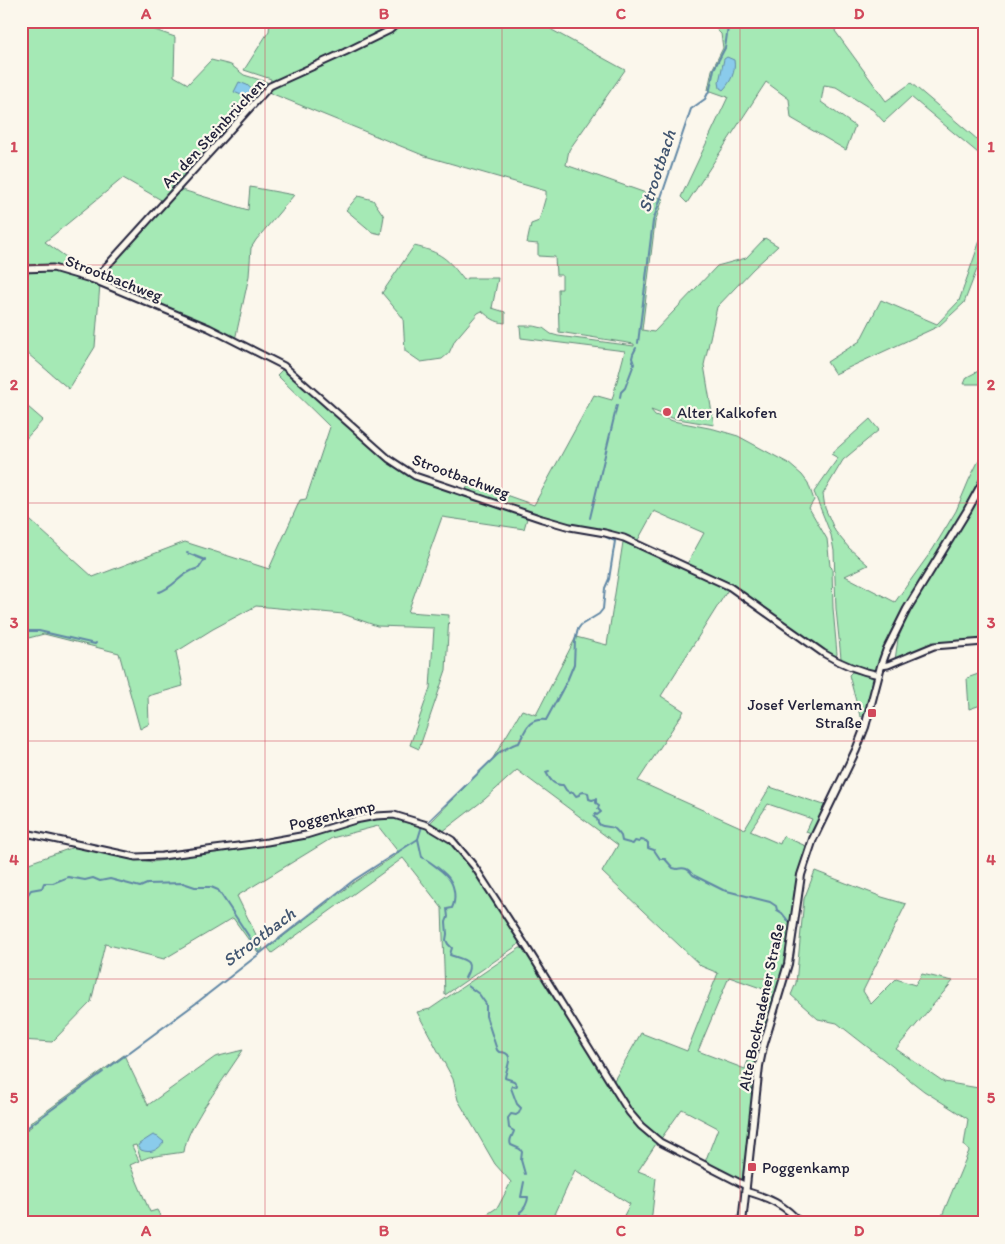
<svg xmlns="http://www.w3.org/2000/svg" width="1005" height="1244" font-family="Itim,sans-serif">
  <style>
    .green { fill: #a5e9b5; stroke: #648678; fill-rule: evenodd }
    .water { fill: #8acbeb; stroke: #6087a5 }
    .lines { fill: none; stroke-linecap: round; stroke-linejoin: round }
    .stream { stroke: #6087a5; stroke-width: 2 }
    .minor-casing { stroke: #22223b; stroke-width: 9 }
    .tertiary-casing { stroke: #22223b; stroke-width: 10 }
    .minor { stroke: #fbf7ec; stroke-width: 5 }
    .tertiary { stroke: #fbf7ec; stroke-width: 6 }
    .grid { fill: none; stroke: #d1495b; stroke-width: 1; stroke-opacity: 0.55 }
    .poi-dot { fill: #d1495b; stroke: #fbf7ec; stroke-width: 2 }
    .labels { text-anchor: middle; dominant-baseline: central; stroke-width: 4.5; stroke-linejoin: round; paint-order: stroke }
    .street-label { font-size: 16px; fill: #22223b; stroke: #fbf7ec }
    .poi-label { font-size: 16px; fill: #22223b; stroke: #fbf7ec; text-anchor: start }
    .water-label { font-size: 18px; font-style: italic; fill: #415570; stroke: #fbf7ec }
    .neatline { fill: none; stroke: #d1495b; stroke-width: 2 }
    .grid-label { font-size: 16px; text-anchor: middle; font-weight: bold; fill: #d1495b }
  </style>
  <rect width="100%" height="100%" fill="#fbf7ec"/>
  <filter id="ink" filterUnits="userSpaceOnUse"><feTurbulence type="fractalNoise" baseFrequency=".02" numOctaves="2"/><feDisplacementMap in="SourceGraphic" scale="10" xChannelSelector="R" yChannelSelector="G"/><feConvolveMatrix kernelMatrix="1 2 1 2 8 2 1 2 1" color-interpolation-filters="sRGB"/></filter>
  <g filter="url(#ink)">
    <g class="green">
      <polygon points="21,21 85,21 98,24 99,21 129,21 175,37 174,76 188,84 211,60 231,65 244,75 267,82 265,90 163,201 123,178 45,242 94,277 93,278 54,267 21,267"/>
      <polygon points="270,21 392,21 379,31 372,34 368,38 270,84 271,79 244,70 269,31"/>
      <polygon points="402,21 542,21 552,30 625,70 569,150 566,165 663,199 655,222 642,330 654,332 717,266 746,258 765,238 778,246 753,269 717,307 704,365 714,425 672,418 651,410 655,415 673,421 714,429 738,436 788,463 802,475 808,483 814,500 809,508 827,539 830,566 832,568 833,608 837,654 835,658 728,582 687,564 704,533 654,511 638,540 624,536 572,526 466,490 469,482 534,505 594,395 612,400 625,351 521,338 520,326 534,326 543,328 551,334 558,336 634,346 634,344 559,332 558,289 562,289 562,275 556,275 555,257 538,256 538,244 527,243 531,224 539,221 546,196 546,191 425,156 268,92 271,88 393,29"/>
      <polygon points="708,21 839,21 835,31 886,101 911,83 984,145 984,158 911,97 884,122 873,110 836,87 824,85 821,102 855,126 846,150 791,118 789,99 766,82 687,203 681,197 728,97 708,90 712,70 723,48 721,34"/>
      <polygon points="250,187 294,195 256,240 251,248 249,276 235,340 96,279 179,189 248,210"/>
      <polygon points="358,196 373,200 384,216 381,234 372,232 346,210"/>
      <polygon points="984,229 984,251 964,303 939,326 835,374 827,362 860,341 881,300 937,324 959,301"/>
      <path d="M414 246C441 252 448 259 464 280L468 278H498L492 308 505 312V323C495 322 490 318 482 311L478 313 455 340 449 353 442 359 421 362 405 351 403 318 382 293Z"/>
      <polygon points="53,269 100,284 95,347 69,389 21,348 21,271"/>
      <polygon points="284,368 414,477 528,515 524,529 442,517 408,612 449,615 446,670 419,749 410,745 430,688 434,628 377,626 343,614 256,606 213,629 176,652 183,686 148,696 149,724 140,729 119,653 44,634 21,640 21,512 93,577 185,542 269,569 300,500 306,499 330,427 277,375"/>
      <polygon points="984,368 984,384 964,384 967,377"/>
      <polygon points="21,401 43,420 21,444"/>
      <polygon points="870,419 879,430 843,460 823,494 825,508 835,531 849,548 868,565 845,576 895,602 933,549 956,511 969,480 984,450 984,474 973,496 899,618 889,637 877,672 867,670 842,661 841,658 836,609 834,551 831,535 814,492 838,458 831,454"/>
      <polygon points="984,486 984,640 933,644 895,660 898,639 906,620 908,613"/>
      <path d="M623 542 729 588 661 696 684 711 638 781 745 829 770 787 827 806 811 834 806 832 812 819 768 804 750 831 780 844 783 836 808 847 796 882 787 964 757 1067 742 1181 705 1162 718 1128 682 1109 660 1140C639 1125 626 1104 613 1082L641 1033 687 1051 718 973 701 966 602 872 618 845 517 770 485 799 442 832 429 824 493 758 522 710 536 715 576 637 607 645ZM729 977 772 992 745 1069 698 1051Z"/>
      <polygon points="852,672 871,676 873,678 875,681 865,718 860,716 849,675"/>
      <polygon points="984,672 984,704 969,709 967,678"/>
      <polygon points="393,817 426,826 451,842 472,867 519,940 518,945 445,995 442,908 403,858 272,953 268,948 353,883 399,853 378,826 332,838 237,896 263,949 258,953 233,918 164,959 105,944 91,1002 52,1042 21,1040 21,869 29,863 74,847 152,862 272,843 356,822 376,818"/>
      <polygon points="815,871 882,897 906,904 863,991 871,1004 896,979 915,985 922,974 953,981 896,1049 944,1082 984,1089 984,1223 939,1223 969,1151 964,1145 968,1119 924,1091 837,1023 818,1019 791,995 796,983 804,899"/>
      <polygon points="520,948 525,948 639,1127 656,1144 638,1171 656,1178 651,1223 620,1223 630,1204 575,1170 551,1223 474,1223 498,1207 511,1182 495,1164 458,1100 453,1079 417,1012 430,1009"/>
      <path d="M243 1050C230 1070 216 1089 203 1109 195 1123 186 1136 184 1152L149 1157 141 1160 136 1145 132 1146 139 1161 130 1165 150 1212 157 1210 164 1223H21V1134L32 1126 30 1123 124 1055 148 1105 215 1057Z"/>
    </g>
    <g class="water">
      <path d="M727 57 734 60C736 71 731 82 723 90L720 88 719 82 724 59Z"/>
      <polygon points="239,82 247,85 256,93 251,101 250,101 246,97 234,92"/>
      <path d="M153 1135 158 1137 164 1142C158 1150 151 1154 141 1150L138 1146 139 1144Z"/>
    </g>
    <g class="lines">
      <g class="stream">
        <polyline points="638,343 653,221 691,109 705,99 710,89 714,69 725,48 728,27 735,21"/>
        <polyline points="620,397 621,392 625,388 634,364 632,358 633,354 636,348"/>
        <polyline points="590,518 617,405"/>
        <polyline points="187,553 205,560"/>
        <path d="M159 592C174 588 181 572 199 568L205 559"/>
        <polyline points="21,632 25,630 29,631 39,631 95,644 96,643"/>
        <path d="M549 771 546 772C550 780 554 786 563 785L566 790 570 793 573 792 576 796 579 795 580 793 584 792 588 793 589 799 592 800 596 799V803L599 805 598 809 601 812 597 815 595 814 594 817 597 819C599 830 607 824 615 829 617 831 619 833 621 836L622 841 633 844 635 841 639 842 641 840 646 841 648 843V848L654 850 660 859H665L673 868 677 869C685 867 689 869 693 875L723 890 770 902 776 906 777 910 782 913 789 922"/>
        <path d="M430 820 500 752C506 749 512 744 519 743 526 729 528 718 546 720L567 681 574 664 575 641 578 629 581 625 599 614 603 609 605 588 609 579 615 541 606 537"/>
        <path d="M418 839 422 857C429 861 446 873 450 880 455 888 456 900 452 908L447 909 448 917 446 922 447 934 446 940 448 944 452 948 451 951 450 955C465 960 475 960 465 978"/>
        <polyline points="21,904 31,890 42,888 44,883 53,883 68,877 85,880 93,878 100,881 110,879 140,887 147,884 183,883 195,887 211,887 218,890 260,953"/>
        <path d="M468 986 479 994 486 1004V1016L497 1050 499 1052C517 1052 506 1067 505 1078L514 1081 517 1085 516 1087 512 1086 511 1088 517 1104 521 1108 519 1113 516 1115 511 1114 508 1118 509 1128 514 1131C513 1136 508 1139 511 1145L520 1149 522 1152 521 1160 525 1174"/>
        <polyline points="108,1068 199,1001 354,880 418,839 422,826"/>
        <polyline points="21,1132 103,1072"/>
        <path d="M524 1182 521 1197H528C528 1202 524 1210 520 1212V1215L522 1216 527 1215V1223"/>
      </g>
      <g class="minor-casing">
        <g id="minor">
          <path d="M21 269 53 268 94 280 209 328 284 366 389 459 415 476 542 519 570 527 605 533 624 538 730 587 823 653C841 664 858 671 879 675"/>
          <polyline points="94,280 270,86 345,52 390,30 400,21"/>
          <polyline points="881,666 888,665 934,646 984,642"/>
          <polyline points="21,832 136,857 162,856 267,842 306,835 355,820 376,816 394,815 427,825 452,840 474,866 524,943 629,1112 641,1126 660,1142 746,1186"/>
          <path d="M745 1191C767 1197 786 1205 800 1223"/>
        </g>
      </g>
      <g class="tertiary-casing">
        <polyline id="tertiary" points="742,1223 759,1066 763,1047 788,964 801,875 813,839 856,750 865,727 881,666 887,649 907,609 967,511 984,480"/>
      </g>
      <use href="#minor" class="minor"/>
      <use href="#tertiary" class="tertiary"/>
    </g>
  </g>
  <path class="grid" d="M265 21V1223M502 21V1223M740 21V1223M21 265H984M21 503H984M21 741H984M21 979H984"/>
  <g class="poi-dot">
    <circle cx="667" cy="412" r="5"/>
    <rect x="867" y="708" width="10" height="10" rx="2.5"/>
    <rect x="747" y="1162" width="10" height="10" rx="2.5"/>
  </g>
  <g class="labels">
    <g class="street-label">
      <text transform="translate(213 133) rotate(-47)">An den Steinbrüchen</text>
      <text transform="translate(114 278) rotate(21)">Strootbachweg</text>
      <text transform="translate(461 476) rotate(20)">Strootbachweg</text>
      <text transform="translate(332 815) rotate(-13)">Poggenkamp</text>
      <text transform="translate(761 1007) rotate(-78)">Alte Bockradener Straße</text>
    </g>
    <g class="poi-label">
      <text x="677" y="412">Alter Kalkofen</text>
      <text x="862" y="704" text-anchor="end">Josef Verlemann<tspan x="862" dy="18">Straße</tspan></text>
      <text x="762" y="1167">Poggenkamp</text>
    </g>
    <g class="water-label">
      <text transform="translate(657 171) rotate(-72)">Strootbach</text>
      <text transform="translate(259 937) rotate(-37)">Strootbach</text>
    </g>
  </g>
  <rect width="1005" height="1244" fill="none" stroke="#fbf7ec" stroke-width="55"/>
  <rect x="28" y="28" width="950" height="1188" class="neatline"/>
  <g class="grid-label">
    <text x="146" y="19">A</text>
    <text x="384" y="19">B</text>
    <text x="621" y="19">C</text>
    <text x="859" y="19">D</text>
    <text x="14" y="152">1</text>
    <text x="991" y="152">1</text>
    <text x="14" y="390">2</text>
    <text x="991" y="390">2</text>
    <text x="14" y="628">3</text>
    <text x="991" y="628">3</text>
    <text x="14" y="865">4</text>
    <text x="991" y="865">4</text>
    <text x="14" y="1103">5</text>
    <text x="991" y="1103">5</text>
    <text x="146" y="1236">A</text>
    <text x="384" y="1236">B</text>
    <text x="621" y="1236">C</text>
    <text x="859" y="1236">D</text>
  </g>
</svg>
